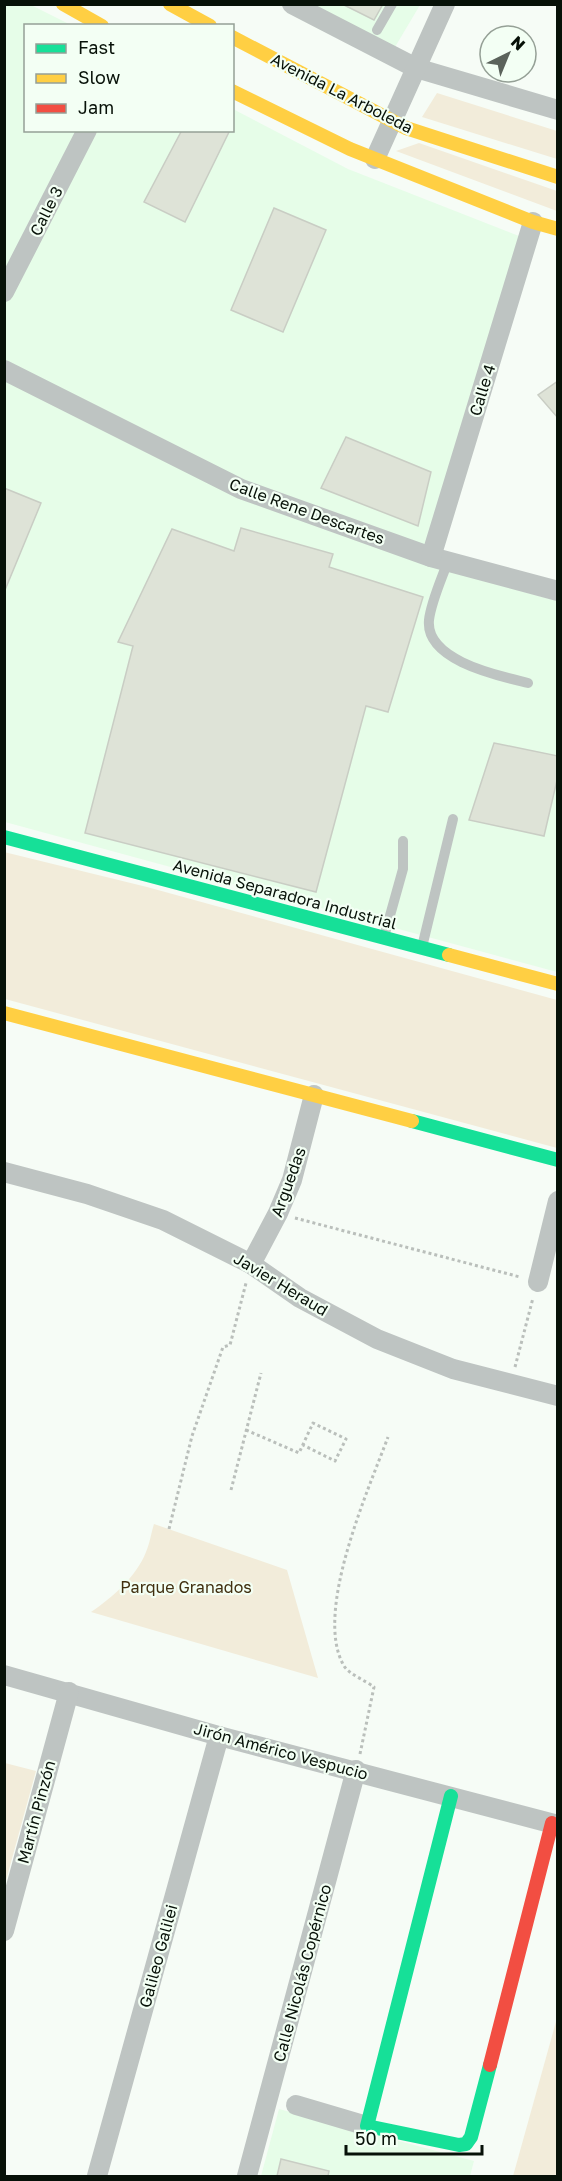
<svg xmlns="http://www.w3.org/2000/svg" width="562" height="2181" font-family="'Golos Text',sans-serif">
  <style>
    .built { fill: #e6fde8 }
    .green { fill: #f2ecda }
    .building { fill: #dee3d7; stroke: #c9cdc4; stroke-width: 1.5 }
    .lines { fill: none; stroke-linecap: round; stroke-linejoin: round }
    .path { stroke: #babfbb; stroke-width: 3; stroke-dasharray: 3 3; stroke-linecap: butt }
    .lane { stroke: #bec4c2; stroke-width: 10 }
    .street { stroke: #bec4c2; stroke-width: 20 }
    .fast { stroke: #16e098; stroke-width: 14 }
    .slow { stroke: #ffcf43; stroke-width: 14 }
    .jam { stroke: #f24e42; stroke-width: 14 }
    .labels { text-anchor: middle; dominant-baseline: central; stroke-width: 4.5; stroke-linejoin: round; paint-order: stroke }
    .street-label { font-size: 16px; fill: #071108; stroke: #f3fff4 }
    .park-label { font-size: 16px; fill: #402f0f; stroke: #f3fff4 }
  </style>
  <rect width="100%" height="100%" fill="#f6fcf6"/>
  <g class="built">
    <polygon points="4,5 31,5 71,25 26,26 26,130 232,130 233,109 348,169 519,236 427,565 557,601 557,972 5,822"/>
    <polygon points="313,5 420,5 395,47"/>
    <polygon points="279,2109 474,2161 470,2176 261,2176"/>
  </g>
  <g class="green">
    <polygon points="437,93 557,131 557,159 422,117"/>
    <polygon points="419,143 557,191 557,211 396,151"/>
    <polygon points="4,852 147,887 557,1000 557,1148 5,999"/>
    <path d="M154 1524 287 1570 318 1678 91 1612C113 1597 136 1577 146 1552 150 1543 151 1533 154 1524Z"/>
    <polygon points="5,1763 36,1771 5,1884 4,1763"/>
    <polygon points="557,2018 557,2176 513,2176 515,2169"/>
  </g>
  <g class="building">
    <polygon points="342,4 383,4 374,20"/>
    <polygon points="182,130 230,130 185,222 144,202"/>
    <polygon points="274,208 326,230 283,332 231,310"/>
    <polygon points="558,381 558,418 538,395"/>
    <polygon points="346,437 431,472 418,526 321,488"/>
    <polygon points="4,488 41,503 5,590 4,590"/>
    <polygon points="241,528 333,554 329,567 423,597 388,712 366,706 316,892 85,833 133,646 118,642 172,529 234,551"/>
    <polygon points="494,743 558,756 558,776 544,836 469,820"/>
    <polygon points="281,2159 329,2171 328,2176 277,2176"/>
  </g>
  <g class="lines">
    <g class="path">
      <polyline points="295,1218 520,1277"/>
      <polyline points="515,1367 533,1298"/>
      <polyline points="246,1430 299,1453 313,1423 346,1439 335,1461 303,1445"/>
      <polyline points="231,1490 261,1373"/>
      <polyline points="169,1529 192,1436 223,1347 230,1345 246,1283"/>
      <path d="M360 1754 374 1687C366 1681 349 1674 344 1666 313 1613 368 1491 388 1437"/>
    </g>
    <g class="lane">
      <polyline points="377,30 392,4"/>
      <path d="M448 561C442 578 431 602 429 620 425 661 500 676 528 683"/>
      <polyline points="384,937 403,869 403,841"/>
      <polyline points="422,947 453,819"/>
    </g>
    <g class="street">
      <polyline points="292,4 416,68 558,110"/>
      <polyline points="375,159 445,4"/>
      <polyline points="4,292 87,130"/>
      <polyline points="4,370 241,489 431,557 558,591"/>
      <polyline points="431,557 533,222"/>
      <polyline points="4,1172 87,1194 163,1220 251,1264 300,1298 377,1339 453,1369 558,1396"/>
      <polyline points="251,1264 278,1213 292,1180 314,1095"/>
      <polyline points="538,1282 558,1201"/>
      <polyline points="4,1675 219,1736 558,1825"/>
      <polyline points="4,1931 69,1692"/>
      <polyline points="296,2105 367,2126"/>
      <polyline points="97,2176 219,1736"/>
      <polyline points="247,2176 356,1770"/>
    </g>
    <g class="fast">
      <polyline points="4,837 449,955"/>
      <polyline points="412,1121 558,1160"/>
      <polyline points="451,1796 367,2126 459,2145 466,2144 471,2137 490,2065"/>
    </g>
    <g class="slow">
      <polyline points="63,4 102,26"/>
      <polyline points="170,4 210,26"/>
      <polyline points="232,37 406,128 558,177"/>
      <polyline points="232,91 350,149 533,222 558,229"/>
      <polyline points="449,955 558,984"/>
      <polyline points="4,1013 412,1121"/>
    </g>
    <polyline class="jam" points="490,2065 552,1823"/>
  </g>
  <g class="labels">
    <g class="street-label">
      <text transform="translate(342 93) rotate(27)">Avenida La Arboleda</text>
      <text transform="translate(46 211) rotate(-63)">Calle 3</text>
      <text transform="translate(482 390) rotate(-73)">Calle 4</text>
      <text transform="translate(307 511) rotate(20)">Calle Rene Descartes</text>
      <text transform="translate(285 894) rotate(15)">Avenida Separadora Industrial</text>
      <text transform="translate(288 1182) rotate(-70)">Arguedas</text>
      <text transform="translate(281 1284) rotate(31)">Javier Heraud</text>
      <text transform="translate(281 1751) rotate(15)">Jirón Américo Vespucio</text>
      <text transform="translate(36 1812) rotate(-75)">Martín Pinzón</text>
      <text transform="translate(158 1956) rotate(-75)">Galileo Galilei</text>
      <text transform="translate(302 1973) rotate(-75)">Calle Nicolás Copérnico</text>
    </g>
    <g class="park-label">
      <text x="186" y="1587">Parque Granados</text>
    </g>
  </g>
  <rect width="562" height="2181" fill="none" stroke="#071108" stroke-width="12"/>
  <rect x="24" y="24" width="210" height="108" fill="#f3fff4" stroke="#95a096" stroke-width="1.5"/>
  <rect x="36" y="44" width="30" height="9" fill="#16e098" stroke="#95a096" stroke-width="1.5"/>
  <text x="78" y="54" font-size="18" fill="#071108">Fast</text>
  <rect x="36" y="74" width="30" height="9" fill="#ffcf43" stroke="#95a096" stroke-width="1.5"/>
  <text x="78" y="84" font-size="18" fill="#071108">Slow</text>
  <rect x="36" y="104" width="30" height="9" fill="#f24e42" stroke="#95a096" stroke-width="1.5"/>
  <text x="78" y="114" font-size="18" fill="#071108">Jam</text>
  <g transform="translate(508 54) rotate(43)"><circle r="28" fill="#f3fff4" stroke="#95a096" stroke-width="1.5"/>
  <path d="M0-4.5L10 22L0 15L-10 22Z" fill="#5b635b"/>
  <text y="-9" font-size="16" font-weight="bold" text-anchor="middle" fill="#071108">N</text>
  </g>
  <path d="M346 2145v9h136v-9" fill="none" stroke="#071108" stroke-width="3"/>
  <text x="355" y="2145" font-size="18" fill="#071108" stroke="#f3fff4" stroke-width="4.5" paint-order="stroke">50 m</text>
</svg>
